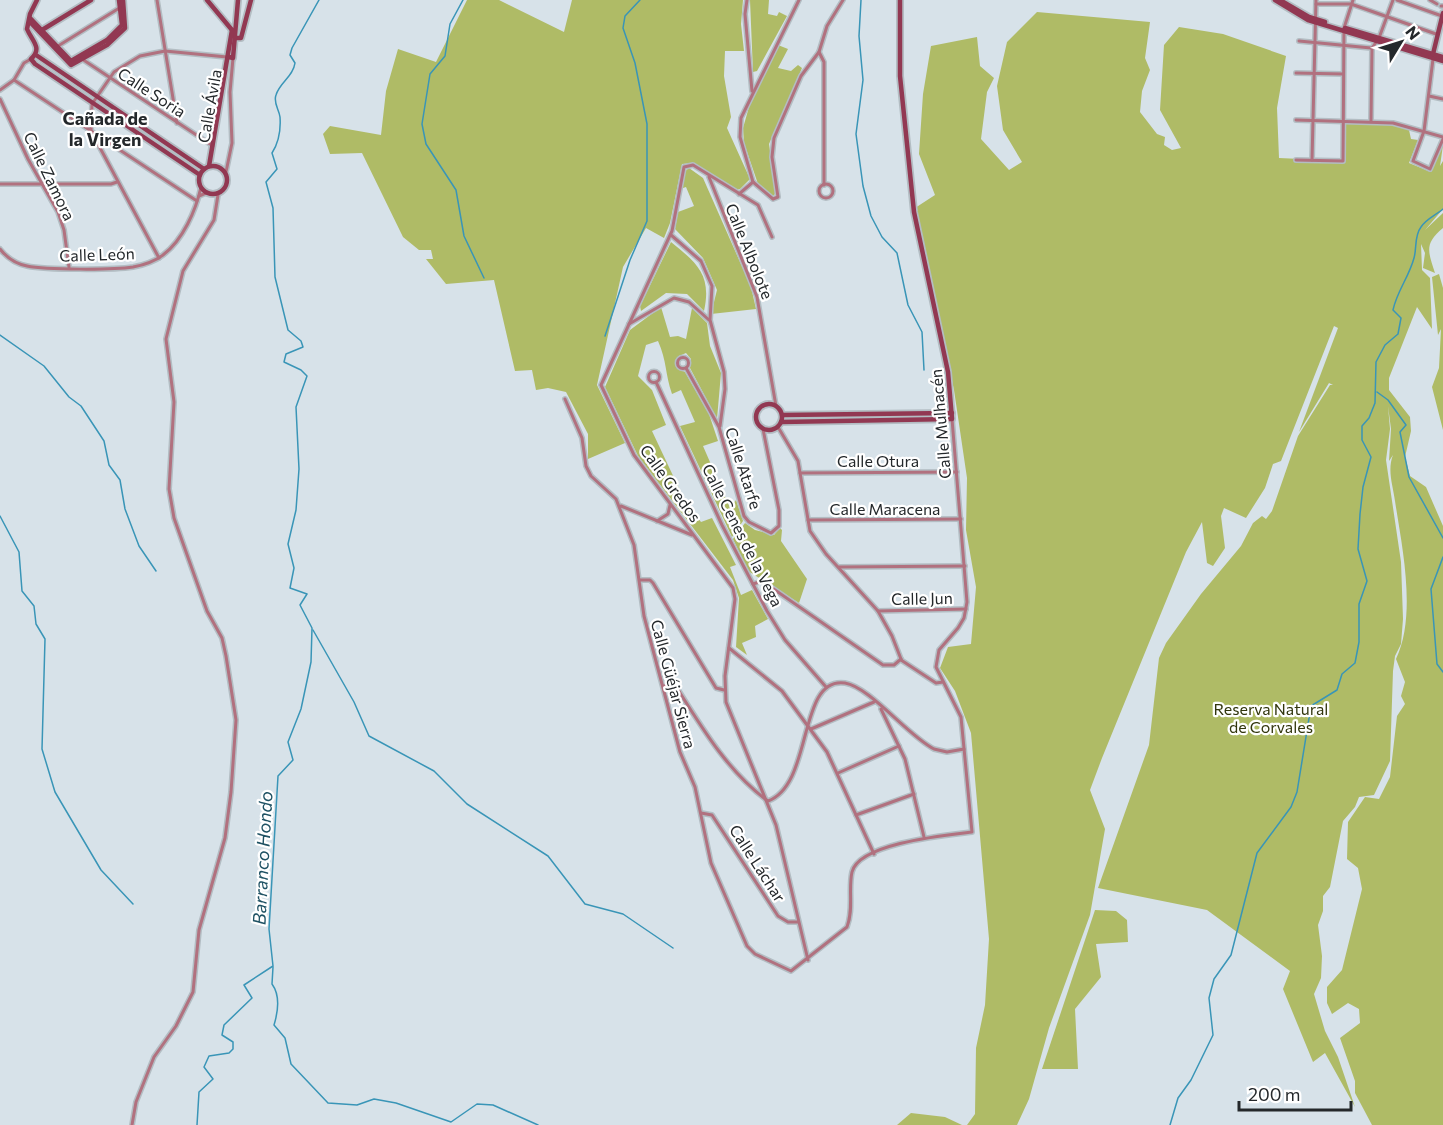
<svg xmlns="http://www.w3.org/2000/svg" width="1443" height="1125" font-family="Commissioner,sans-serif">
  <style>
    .green { fill: #afbb66 }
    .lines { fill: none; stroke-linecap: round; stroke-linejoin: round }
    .stream { stroke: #3995b7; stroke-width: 1.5 }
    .street-casing { stroke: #b3bdc3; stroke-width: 6 }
    .secondary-casing { stroke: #b3bdc3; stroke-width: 8 }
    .street { stroke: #b1717f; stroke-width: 3 }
    .secondary { stroke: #923852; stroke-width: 4.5 }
    .labels { text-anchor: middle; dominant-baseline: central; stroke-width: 4.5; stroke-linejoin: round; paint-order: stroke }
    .street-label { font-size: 16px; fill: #24282b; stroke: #fff }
    .park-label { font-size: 16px; fill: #32360d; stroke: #fff }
    .neighbourhood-label { font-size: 18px; font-weight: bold; fill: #24282b; stroke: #fff }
    .water-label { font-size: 18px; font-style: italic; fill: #1e5163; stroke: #fff }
  </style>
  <rect width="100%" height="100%" fill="#d7e2e9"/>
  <g class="green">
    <polygon points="467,0 499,0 564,32 572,0 743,0 741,24 744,51 725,51 724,76 731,117 727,128 750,179 740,189 735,190 693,163 682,164 670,223 664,238 646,228 623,267 597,385 625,443 588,459 588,434 566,392 548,388 536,390 532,370 515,371 494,280 446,284 426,259 433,259 431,250 419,250 403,237 362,153 330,154 323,134 330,126 381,135 386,91 398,49 436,62"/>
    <polygon points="750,0 769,0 768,14 777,16 779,12 787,16 757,71 753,72"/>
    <path d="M1037 12 1150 22 1145 58 1150 70 1142 91 1140 112 1157 134 1165 137 1164 145 1172 150 1181 148 1160 110 1164 45 1179 27 1223 34 1286 56 1277 108 1279 158 1344 161 1346 124H1393L1409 130 1411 139 1418 140 1409 163 1431 172 1443 145 1440 166 1443 161V209L1425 230 1443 213V228C1424 244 1428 251 1435 273L1423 268 1425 253 1421 244 1422 270 1430 278 1432 329 1417 307 1389 378V390L1410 417 1411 431 1405 457 1410 476 1426 487 1443 526V1125H1372L1355 1093V1081L1340 1038 1360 1023 1359 1009 1348 1003 1332 1014 1327 1003V987L1342 970 1362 889 1358 868 1347 859 1348 822 1365 797 1379 799 1390 777 1397 716 1405 704 1401 696 1405 682 1396 659C1417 615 1402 547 1395 501 1393 486 1387 470 1393 455L1389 461 1391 429 1388 406 1390 429 1386 460 1401 562 1403 619 1401 644 1395 656 1393 671 1390 761 1374 795 1359 797 1355 807 1343 821 1330 887 1323 896V911L1318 925 1322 956 1321 978 1314 994 1325 1031 1338 1057 1355 1107 1325 1053 1313 1062 1283 989 1290 971 1207 910 1098 888 1149 745 1159 658 1166 643 1201 594 1241 546 1253 523 1262 516 1266 519 1272 511 1298 436 1330 385H1333L1329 383 1299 432 1338 328 1334 326 1281 461 1273 464 1265 488 1246 518 1224 508 1221 516 1225 548 1213 566 1207 563 1202 522 1186 552 1102 758 1090 790 1105 829 1090 915 1049 1028 1029 1099 1017 1125H967L975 1114 976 1048 985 1005 989 939 971 733 955 691 940 668 948 647 971 644 976 587 966 530 967 478 954 390 915 208 935 195 919 154 923 94 931 46 977 37 980 66 994 78 987 92 981 139 1009 170 1022 162 1003 130 997 86 1007 42Z"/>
    <polygon points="778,45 788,49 778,68 791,71 798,65 802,68 769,144 776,193 773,196 758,184 744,143 743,128 749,107"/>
    <polygon points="689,168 703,178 751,287 756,309 711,314 717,290 703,258 675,229 678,212 694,206 686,187 680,189 684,172"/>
    <path d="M671 242C697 263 712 275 704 311L687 294 666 293 641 311 640 306Z"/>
    <polygon points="1439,274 1443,288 1443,430 1432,387 1439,368 1441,329 1438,335 1432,277"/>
    <path d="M661 307 670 337 678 336 686 339 692 308 707 323 710 346 721 373 717 419 690 368 691 359 686 353 679 356 675 363 679 369 685 372 709 414 718 441 703 446 730 508 736 500 743 521 732 537 680 426 695 422 681 390 672 394C665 374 667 361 658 341L646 345 638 376 652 390 666 425 652 431 684 499 701 522 712 518 736 565 730 567 741 595 752 590 768 619 755 626 756 637 742 643 747 655 736 647 739 598 733 580 638 456 605 387 630 330Z"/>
    <polygon points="745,523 755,530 774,535 780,528 782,530 781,541 807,579 799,603 748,571 733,539"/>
    <polygon points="1095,910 1116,911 1127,920 1128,942 1096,944 1101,977 1075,1009 1078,1069 1042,1069"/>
    <polygon points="911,1113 945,1117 962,1125 897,1125"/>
  </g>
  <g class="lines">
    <g class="stream">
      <polyline points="463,0 450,24 445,56 430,74 422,124 426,144 456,190 464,236 484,278"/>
      <polyline points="861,0 859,36 863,80 856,134 863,186 871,216 882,237 897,253 908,305 922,332 924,370"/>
      <polyline points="0,335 44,366 69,397 81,406 104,441 109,465 120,480 125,509 139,546 156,571"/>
      <polyline points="605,336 630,260 647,221 647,124 635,63 623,28 625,16 640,0"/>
      <polyline points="1377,392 1388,400 1406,425 1400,432 1409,477 1443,538"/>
      <polyline points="0,516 19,552 22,591 34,606 36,624 45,639 42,749 55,792 101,870 133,904"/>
      <polyline points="1443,557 1431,589 1437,664 1443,672"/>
      <polyline points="313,630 354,702 369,736 434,771 467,804 548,856 585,904 623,914 673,948"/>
      <path d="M273 967 272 984C280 995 278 1012 274 1025L285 1038 291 1064 328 1103 357 1105 374 1099 396 1103 451 1122 477 1104 493 1105 538 1125"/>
      <path d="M197 1125 199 1092 213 1079 204 1067 209 1056 229 1053 233 1049V1042L222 1035 224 1025 252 998 244 985 273 966 269 929 278 776 293 760 288 742 301 709 311 662 312 628 300 605 307 594 290 588 294 568 288 544 296 510 299 469 296 407 307 376 301 370 284 362 286 354 303 347 301 341 288 330 275 277 273 208 266 182 277 169 272 153C279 142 281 131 280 117 279 109 273 103 276 95 280 82 293 77 295 63L290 55 292 48 319 0"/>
      <path d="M1170 1125 1178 1098 1191 1080 1213 1035 1209 998 1214 979 1231 955 1257 853 1291 807 1297 792 1311 706 1337 690 1342 674 1355 663 1359 642V604L1367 581 1358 549 1360 514 1363 487 1371 457 1362 440V426L1369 418 1375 403 1376 362 1385 345 1398 334 1401 318 1393 310C1397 291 1409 277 1414 258 1417 248 1414 236 1421 227 1426 219 1436 215 1443 209"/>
    </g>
    <g class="street-casing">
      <g id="street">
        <polyline points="157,0 177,123"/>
        <polyline points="747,0 745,14 752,91"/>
        <polyline points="1397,0 1442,16"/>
        <polyline points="1430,0 1437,4"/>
        <polyline points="1316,4 1351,4 1436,34"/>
        <polyline points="1441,6 1443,6"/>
        <polyline points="1299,41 1371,48"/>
        <polyline points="58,46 121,7"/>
        <polyline points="819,52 824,62 824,185"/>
        <polyline points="82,59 213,146"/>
        <polyline points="1433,59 1424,131 1413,161 1430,169 1443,139"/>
        <polyline points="1296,73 1343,74"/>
        <polyline points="14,80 197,201"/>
        <polyline points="0,90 14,80 24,63 31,59"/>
        <polyline points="1429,96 1443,99"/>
        <polyline points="0,99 28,159 58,212 64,230 69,267"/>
        <polyline points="1296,120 1393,123 1443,137"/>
        <polyline points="1371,121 1372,48 1379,38 1393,0"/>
        <polyline points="1296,160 1343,161 1344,28 1353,0"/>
        <polyline points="1312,160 1316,0"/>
        <polyline points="226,172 232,143 230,92 233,58"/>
        <polyline points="709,177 757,297 776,406"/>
        <polyline points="753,182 773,199 778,197 772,157 774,138 801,76 819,52 827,26 843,0"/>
        <polyline points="753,182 740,137 741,118 799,0"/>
        <polyline points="0,184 111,184 117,182"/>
        <circle cx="826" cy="191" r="7"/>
        <polyline points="739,194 753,182"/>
        <polyline points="199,196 206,193"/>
        <polyline points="671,235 701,261 712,286 710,320 724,372 725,389 720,426"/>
        <polyline points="772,237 758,205 693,165 684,167 672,231 601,385 634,455 733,588 735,599 725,676 726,702 776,825 808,960"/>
        <path d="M0 249C7 258 17 264 27 266 46 270 114 270 133 267 144 265 155 261 163 255 183 240 196 210 201 187"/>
        <polyline points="159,258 91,131 92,104 114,72 140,56 165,51 227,57"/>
        <polyline points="629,324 674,298 689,302 709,320"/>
        <circle cx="683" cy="363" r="5.5"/>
        <polyline points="686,368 719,427 744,516 749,522 771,533 779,526 779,510 763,429"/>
        <circle cx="654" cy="377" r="5.5"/>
        <polyline points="656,382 722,525 767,611 785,640 826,687"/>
        <path d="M565 399 582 438 586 466 591 476 616 499 634 545 644 616 680 752 695 787 711 863 747 946 755 954 791 971 847 927C854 909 848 890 852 872 859 843 947 835 972 832L961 717 936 667 939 650 958 628 964 618 967 602 952 419"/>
        <polyline points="778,427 798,461 810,531 826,554 878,611 892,636 901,659"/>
        <polyline points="800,473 957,472"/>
        <polyline points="621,506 692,535"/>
        <polyline points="808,520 961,519"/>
        <polyline points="657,521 668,514 670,505"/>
        <polyline points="839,567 965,566"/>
        <polyline points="640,580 650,580 653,583 716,688 724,690"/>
        <polyline points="753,584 762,581 883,665 894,665 901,659"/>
        <polyline points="878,611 966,609"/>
        <polyline points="729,648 782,691 827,752 874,854"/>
        <polyline points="901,660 936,683 943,682"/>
        <path d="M664 686 671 685 677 688C702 728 729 773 768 801 814 784 797 676 845 683 870 687 908 736 934 749L947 752 964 749"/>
        <polyline points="881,709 905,759 924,837"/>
        <polyline points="811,729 874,702"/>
        <polyline points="838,773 899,746"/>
        <polyline points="701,813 712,815 778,916 788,922 798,922"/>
        <polyline points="856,815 914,794"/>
        <polyline points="132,1125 136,1102 154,1057 176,1026 193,992 199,930 225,838 231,792 236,720 226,656 222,638 207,611 174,518 169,489 174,402 166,339 183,271 214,220 218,195"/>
      </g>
    </g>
    <g class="secondary-casing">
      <g id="secondary">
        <path d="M37 0 30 14 27 29C32 41 43 48 31 59L35 64 200 175"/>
        <polyline points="207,0 232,30"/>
        <polyline points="1275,0 1308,20 1443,61"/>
        <polyline points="1280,0 1309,17 1325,22"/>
        <polyline points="31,19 71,61 107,40 122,25 119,0"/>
        <polyline points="30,22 71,65 107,45 125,28 123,0"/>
        <polyline points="1345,28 1443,57"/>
        <polyline points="42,30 91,0"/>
        <polyline points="236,38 241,38 251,0"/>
        <polyline points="1433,54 1443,13"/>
        <polyline points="36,55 204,169"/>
        <polyline points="229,57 233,58 238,0"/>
        <circle cx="213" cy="180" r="14"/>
        <polyline points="209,166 232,30"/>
        <circle cx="769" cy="417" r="13"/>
        <polyline points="782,415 952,413"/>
        <polyline points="781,422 952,419 948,372 914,212 900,76 900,0"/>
      </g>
    </g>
    <use href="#street" class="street"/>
    <use href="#secondary" class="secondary"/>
  </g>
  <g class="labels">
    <g class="street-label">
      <text transform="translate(152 92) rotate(33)">Calle Soria</text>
      <text transform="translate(209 106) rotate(-80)">Calle Ávila</text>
      <text transform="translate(50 176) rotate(64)">Calle Zamora</text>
      <text transform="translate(750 251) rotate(68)">Calle Albolote</text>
      <text transform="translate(97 254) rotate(-2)">Calle León</text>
      <text transform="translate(940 424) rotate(-95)">Calle Mulhacén</text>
      <text x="878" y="460">Calle Otura</text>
      <text transform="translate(744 468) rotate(72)">Calle Atarfe</text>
      <text transform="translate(671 483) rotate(54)">Calle Gredos</text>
      <text x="885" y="508">Calle Maracena</text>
      <text transform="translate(743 535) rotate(63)">Calle Cenes de la Vega</text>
      <text transform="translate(922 598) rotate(-1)">Calle Jun</text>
      <text transform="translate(674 684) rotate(75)">Calle Güéjar Sierra</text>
      <text transform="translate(758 863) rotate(57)">Calle Láchar</text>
    </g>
    <g class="park-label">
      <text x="1271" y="708">Reserva Natural<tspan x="1271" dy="18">de Corvales</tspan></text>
    </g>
    <g class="neighbourhood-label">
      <text x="105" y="118">Cañada de<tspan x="105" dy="21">la Virgen</tspan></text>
    </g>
    <g class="water-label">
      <text transform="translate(262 858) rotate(-87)">Barranco Hondo</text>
    </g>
  </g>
  <g transform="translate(1401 42) rotate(52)" stroke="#ffffff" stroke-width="4.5" paint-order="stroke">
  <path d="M0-4.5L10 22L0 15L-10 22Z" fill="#24282b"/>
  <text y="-9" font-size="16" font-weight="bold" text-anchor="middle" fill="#24282b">N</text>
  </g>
  <path d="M1239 1101v9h112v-9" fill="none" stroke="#24282b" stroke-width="3"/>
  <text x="1248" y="1101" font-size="18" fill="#24282b" stroke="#ffffff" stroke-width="4.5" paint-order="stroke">200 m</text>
</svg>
